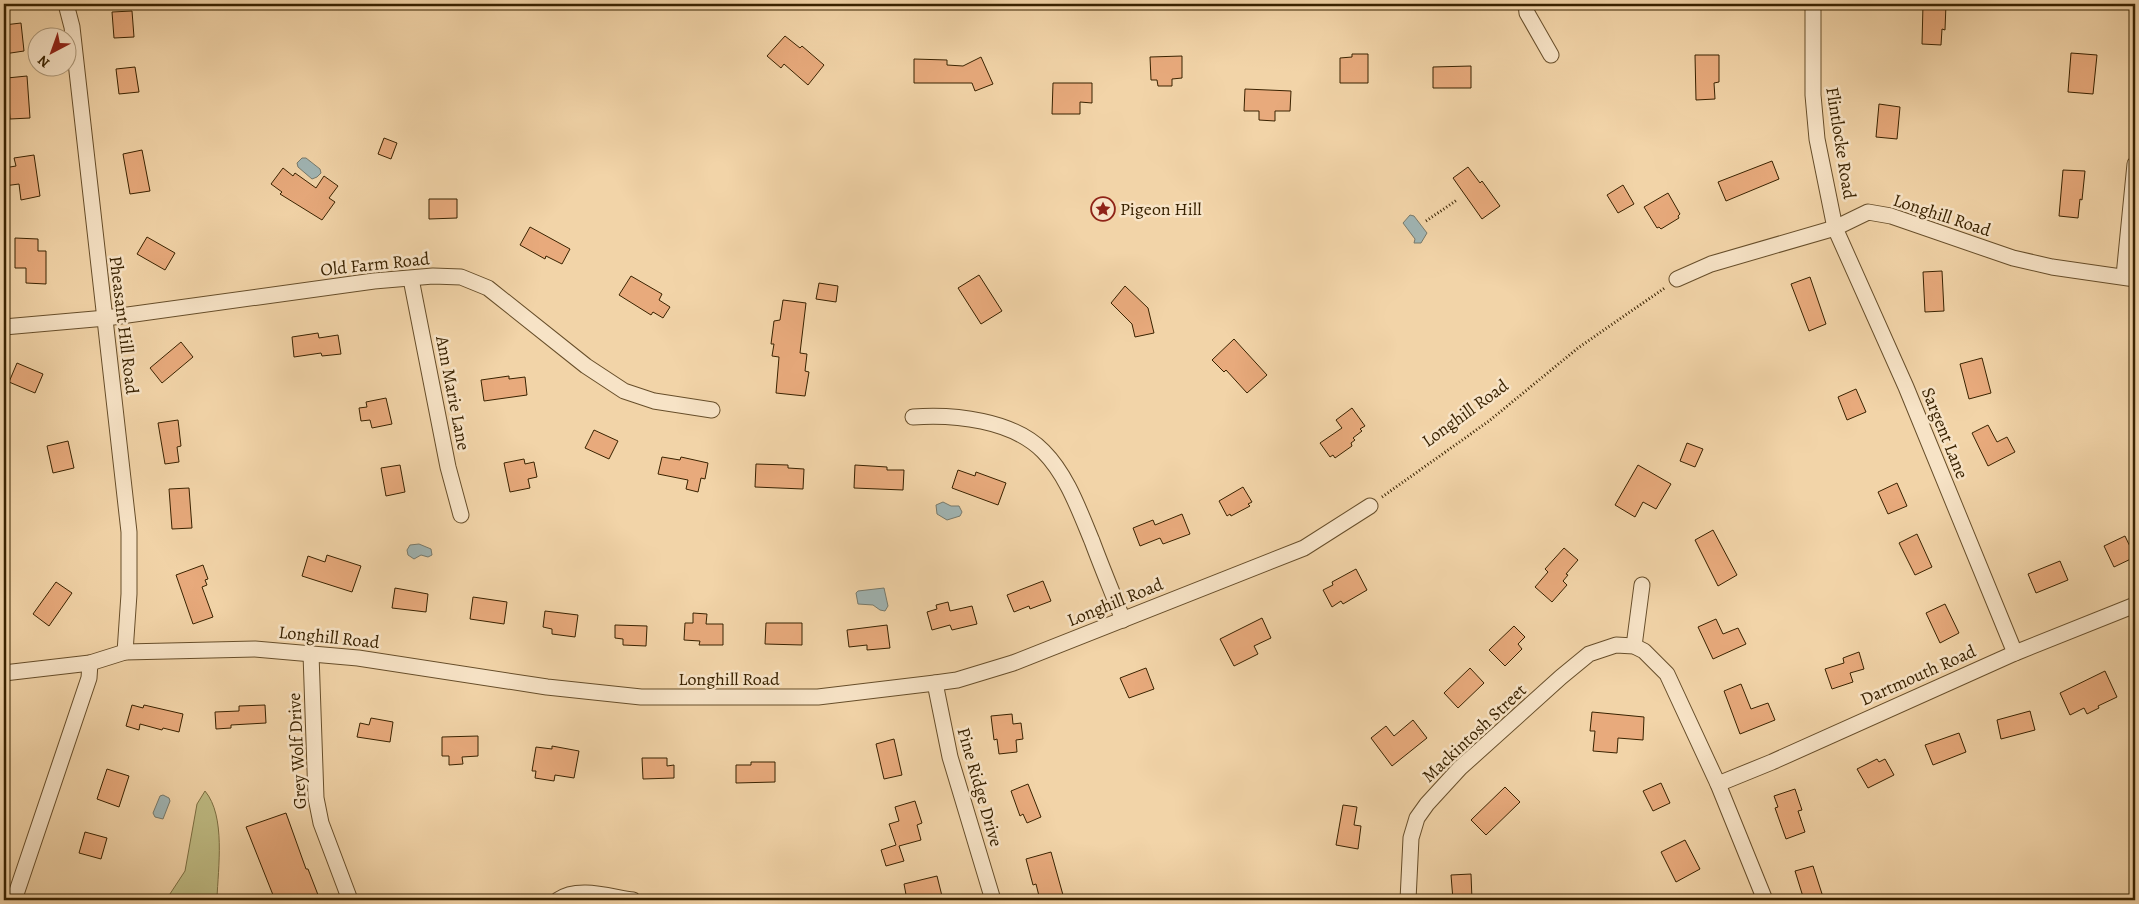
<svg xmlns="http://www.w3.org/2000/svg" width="2139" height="904" font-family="Alegreya,serif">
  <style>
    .green { fill: #bfbc84; stroke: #7c6f42 }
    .water { fill: #a0b5b4; stroke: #777a6c }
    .building { fill: #e8aa7c; stroke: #392200 }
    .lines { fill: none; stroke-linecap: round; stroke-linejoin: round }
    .street-casing { stroke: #674e2a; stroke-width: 17 }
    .path { stroke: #392200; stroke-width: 3; stroke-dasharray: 1 2.5; stroke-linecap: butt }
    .street { stroke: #f7e3c6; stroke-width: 15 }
    .labels { text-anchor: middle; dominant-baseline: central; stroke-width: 5; stroke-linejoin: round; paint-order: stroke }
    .street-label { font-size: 18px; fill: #392200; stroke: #f7e3c6 }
    .poi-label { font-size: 18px; fill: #392200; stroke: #f7e3c6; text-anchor: start }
  </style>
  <rect width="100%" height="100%" fill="#f2d4a8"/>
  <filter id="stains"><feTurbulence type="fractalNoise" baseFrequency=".004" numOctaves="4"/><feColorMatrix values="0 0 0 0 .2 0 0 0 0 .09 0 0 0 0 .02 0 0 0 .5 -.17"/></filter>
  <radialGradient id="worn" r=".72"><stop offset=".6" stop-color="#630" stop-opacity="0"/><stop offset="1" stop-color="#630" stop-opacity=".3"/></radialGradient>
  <path class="green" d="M205 791C226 816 218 868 217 899L216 900H166L185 871 197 804Z"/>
  <g class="water">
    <polygon points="302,158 306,158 320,169 321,173 317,177 312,179 298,167 297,163"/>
    <polygon points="1410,215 1414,216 1427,233 1421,243 1414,243 1415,239 1403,223"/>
    <polygon points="943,502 951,506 959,506 962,512 960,516 947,520 937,514 936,505"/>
    <polygon points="419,544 431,549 432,555 428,557 421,555 414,559 408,555 407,550 410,545"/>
    <polygon points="884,588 888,606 885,611 880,610 873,605 858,604 856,593 858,591"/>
    <polygon points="163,795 169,798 170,801 163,819 155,817 153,813 160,796"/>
  </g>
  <g class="building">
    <polygon points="1923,4 1946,4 1945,30 1942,29 1941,45 1922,44"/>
    <polygon points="132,11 134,37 114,38 112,12"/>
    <polygon points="21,23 24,51 4,54 4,25"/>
    <polygon points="785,36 800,48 802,46 824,65 808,85 784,64 781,68 767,56"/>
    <polygon points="2071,53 2097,55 2093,94 2068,92"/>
    <polygon points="1352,54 1368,54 1368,83 1340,83 1340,58 1352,57"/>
    <polygon points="1695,55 1719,55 1719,82 1714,83 1715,99 1696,100"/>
    <polygon points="1182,56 1182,78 1172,79 1172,86 1158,86 1157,80 1151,80 1150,57"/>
    <polygon points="981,57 993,84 975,91 972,83 914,83 914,59 947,60 947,65 963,66"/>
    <polygon points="1471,66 1471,88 1433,88 1433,67"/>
    <polygon points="135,67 139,92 119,94 116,69"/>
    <polygon points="27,76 30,118 10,119 7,78"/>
    <polygon points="1053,83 1092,83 1092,103 1080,102 1080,114 1052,114"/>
    <polygon points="1245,89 1291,91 1290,111 1275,111 1275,121 1259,120 1259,111 1244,111"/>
    <polygon points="1879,104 1900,107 1897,139 1876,137"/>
    <polygon points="384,138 397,143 391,159 378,154"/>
    <polygon points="142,150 150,191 130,194 123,154"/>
    <polygon points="34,155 40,196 21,200 19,184 4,186 4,168 16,166 14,158"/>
    <polygon points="1772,161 1779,179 1726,201 1718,182"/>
    <polygon points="1468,167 1480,183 1482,181 1500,206 1482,219 1453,178"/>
    <polygon points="283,168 293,176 295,173 316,188 324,176 338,186 329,198 335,202 322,220 280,194 282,192 271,184"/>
    <polygon points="2063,170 2085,171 2082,200 2080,199 2078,218 2059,216"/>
    <polygon points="1623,185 1634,204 1618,213 1607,195"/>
    <polygon points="1668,193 1680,214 1678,216 1679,218 1661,229 1659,227 1657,228 1644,207"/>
    <polygon points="429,199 457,199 457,218 429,219"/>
    <polygon points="530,227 570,249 562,264 546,256 545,259 520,245"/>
    <polygon points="147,237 175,253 165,270 137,254"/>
    <polygon points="15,238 38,239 38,251 46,251 46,284 26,283 26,268 15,268"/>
    <polygon points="1942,271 1944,311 1925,312 1923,272"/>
    <polygon points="979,275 1002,311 981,324 958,288"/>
    <polygon points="631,276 662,294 659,300 670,307 663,318 653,312 651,315 619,295"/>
    <polygon points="1810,277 1826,324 1809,331 1791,284"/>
    <polygon points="819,283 838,286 836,302 816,299"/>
    <polygon points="1125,286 1148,308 1154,333 1135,337 1132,324 1111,303"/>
    <polygon points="783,300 806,303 800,353 807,354 805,371 809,372 805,396 776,393 779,357 772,356 774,344 771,344 774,321 780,320"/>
    <polygon points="318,333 319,338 338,335 341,354 322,356 321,353 294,357 292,337"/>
    <polygon points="1234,339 1267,375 1247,393 1226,370 1224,372 1212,360"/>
    <polygon points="181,342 193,357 162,383 150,368"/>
    <polygon points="1982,358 1991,393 1969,399 1960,364"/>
    <polygon points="17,363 43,374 35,393 9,382"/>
    <polygon points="509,376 509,379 525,377 527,395 484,401 481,380"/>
    <polygon points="1856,389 1866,412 1847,420 1838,397"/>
    <polygon points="386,398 392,424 372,428 370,420 361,421 359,408 367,407 366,402"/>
    <polygon points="1352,408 1365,426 1360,429 1362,431 1353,438 1355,440 1351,443 1352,446 1335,458 1333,455 1330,457 1320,443 1342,428 1336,420"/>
    <polygon points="178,420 181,446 177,447 179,462 165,464 158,423"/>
    <polygon points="1988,425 1997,442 2007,437 2015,452 1988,466 1972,433"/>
    <polygon points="594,430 618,441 609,459 585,448"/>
    <polygon points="68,441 74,468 53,473 47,446"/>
    <polygon points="1687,443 1703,449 1695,467 1680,461"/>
    <polygon points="662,457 680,460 681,457 708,463 705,479 701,478 698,492 686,489 688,480 658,474"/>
    <polygon points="524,459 525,464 534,462 537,477 528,479 530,488 510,492 504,463"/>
    <polygon points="756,464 788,465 788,468 804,469 803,489 755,487"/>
    <polygon points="400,465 405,492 386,496 381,468"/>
    <polygon points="855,465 887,467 887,470 904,470 903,490 854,488"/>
    <polygon points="1638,465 1671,484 1656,509 1643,502 1635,517 1615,505"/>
    <polygon points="958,470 975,476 976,472 1006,483 998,505 952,488"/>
    <polygon points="1897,483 1907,506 1888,514 1878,492"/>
    <polygon points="1243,487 1252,502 1248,504 1250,506 1231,516 1230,514 1227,516 1219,501"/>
    <polygon points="189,488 192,528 172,529 169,489"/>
    <polygon points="1182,514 1190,534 1163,544 1160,538 1140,546 1133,528 1153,520 1155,525"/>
    <polygon points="1713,530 1737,575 1718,586 1695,540"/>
    <polygon points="1917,534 1932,567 1915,575 1899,543"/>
    <polygon points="2125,536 2135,557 2114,567 2104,546"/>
    <polygon points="1564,548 1578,560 1566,574 1568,575 1563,581 1567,585 1552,602 1535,587 1548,572 1545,569"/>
    <polygon points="327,555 361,566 352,592 302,576 308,556 325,562"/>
    <polygon points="2060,561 2068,580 2036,593 2028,574"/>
    <polygon points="203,565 208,579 205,580 207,585 202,587 213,617 193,624 176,575"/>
    <polygon points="1356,569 1367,590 1343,604 1341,601 1332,607 1323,590 1333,585 1332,582"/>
    <polygon points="1043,581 1051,601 1030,609 1029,606 1014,612 1007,595"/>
    <polygon points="56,582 72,593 49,626 33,614"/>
    <polygon points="395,588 428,594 426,612 392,608"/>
    <polygon points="473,597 507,602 504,624 470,619"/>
    <polygon points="948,602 950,611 972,606 977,624 952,630 950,625 932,630 927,612 937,609 936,605"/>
    <polygon points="1945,604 1959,633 1940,643 1926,613"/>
    <polygon points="545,611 578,615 575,637 552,634 552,629 543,627"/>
    <polygon points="693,613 707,614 706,624 723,624 723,645 699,645 700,641 684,640 685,623 693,623"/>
    <polygon points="1262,618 1271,638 1254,646 1258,654 1234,666 1220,639"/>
    <polygon points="1716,619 1723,634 1738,628 1746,644 1713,659 1698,627"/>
    <polygon points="766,623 802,623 802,645 765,644"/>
    <polygon points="615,625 647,626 646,646 623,645 623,639 615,638"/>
    <polygon points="887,625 890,648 867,650 867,645 849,647 847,630"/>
    <polygon points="1514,626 1525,637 1518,644 1522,649 1505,666 1489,650"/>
    <polygon points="1859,652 1864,669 1850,673 1853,682 1832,689 1825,669 1844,663 1843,658"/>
    <polygon points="1146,668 1154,689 1129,698 1120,678"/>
    <polygon points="1470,668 1484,683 1458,708 1444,693"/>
    <polygon points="2105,671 2117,697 2098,706 2099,708 2087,714 2084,708 2070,715 2060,693"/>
    <polygon points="1741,684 1751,709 1768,703 1775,720 1740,734 1724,691"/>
    <polygon points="132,705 143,708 144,705 183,714 179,732 163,728 162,730 140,724 139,730 126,726"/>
    <polygon points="265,705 266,723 231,725 231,728 216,729 215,712 239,711 239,706"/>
    <polygon points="2030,711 2035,730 2001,739 1997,720"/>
    <polygon points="1592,712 1644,717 1643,740 1618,738 1617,753 1593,751 1595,731 1590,731"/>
    <polygon points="1012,714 1013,724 1021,723 1023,739 1016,740 1017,752 999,754 997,739 994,740 991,716"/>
    <polygon points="371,718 393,722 390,742 357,737 360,723 369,725"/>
    <polygon points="1413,720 1427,738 1392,766 1371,738 1386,726 1394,736"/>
    <polygon points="1959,733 1966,752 1933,765 1925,745"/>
    <polygon points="478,736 478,756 462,757 463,764 449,765 449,756 442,756 442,737"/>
    <polygon points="894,739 902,775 884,779 876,744"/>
    <polygon points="552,746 579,751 574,778 555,775 554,781 535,778 536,771 532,771 536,747 552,749"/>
    <polygon points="642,758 667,758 667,766 674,765 674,778 643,779"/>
    <polygon points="1877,759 1879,762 1885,759 1894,775 1868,788 1857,769"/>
    <polygon points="751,762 775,762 775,782 736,783 736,765 751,765"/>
    <polygon points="107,769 129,776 119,807 97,799"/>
    <polygon points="1661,783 1670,803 1653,811 1643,791"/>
    <polygon points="1028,784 1041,817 1027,823 1023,814 1020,816 1011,791"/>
    <polygon points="1505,787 1520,802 1486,835 1471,820"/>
    <polygon points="1795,789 1802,810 1798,811 1805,832 1786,839 1775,808 1778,807 1774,796"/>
    <polygon points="915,801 922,823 917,825 921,840 899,846 904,861 886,866 881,850 896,845 889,824 899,821 895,807"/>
    <polygon points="1343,805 1357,807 1354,825 1361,826 1358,849 1336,845"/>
    <polygon points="286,813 306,869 308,869 320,900 275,900 246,827"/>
    <polygon points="85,832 107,838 101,859 79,853"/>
    <polygon points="1685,840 1700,869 1676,882 1661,852"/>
    <polygon points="1051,852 1063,895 1040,900 1036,884 1033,885 1026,859"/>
    <polygon points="1813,866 1824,900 1804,900 1795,871"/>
    <polygon points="1471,874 1472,900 1453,900 1451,875"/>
    <polygon points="937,876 943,900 907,900 904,884"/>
  </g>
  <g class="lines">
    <g class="street-casing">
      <g id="street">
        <polyline points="66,4 72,27 129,532 129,594 125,652"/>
        <polyline points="1526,4 1527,13 1551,55"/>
        <polyline points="1813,4 1813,95 1817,139 1835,228 1906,387 2015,653"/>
        <polyline points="2124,276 2135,164"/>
        <polyline points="411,279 448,467 461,515"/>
        <polyline points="1677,279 1711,264 1835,228 1868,212 1891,216 2013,258 2052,267 2135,279"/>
        <polyline points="4,327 106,318 374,281 433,276 461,277 488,288 586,366 624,391 654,401 712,410"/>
        <path d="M913 417C955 414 1012 420 1043 451 1067 475 1079 510 1092 541 1102 568 1113 594 1123 620"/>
        <polyline points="1634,646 1642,585"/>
        <polyline points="311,654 316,798 321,823 350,900"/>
        <polyline points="4,673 90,663 125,652 255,649 358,658 547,687 641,697 818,697 935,683 957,680 1013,663 1304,548 1370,506"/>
        <polyline points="935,683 950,757 993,900"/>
        <polyline points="1718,784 1772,762 2015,653 2135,605"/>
        <polyline points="14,900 89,678 90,663"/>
        <path d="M558 900C578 886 610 897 633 900"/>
        <polyline points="1408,900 1411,838 1417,818 1427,804 1460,768 1561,677 1589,654 1616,645 1634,646 1644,651 1667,674 1718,784 1765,900"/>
      </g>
    </g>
    <g class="path">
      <polyline points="1426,221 1457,200"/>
      <polyline points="1382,497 1489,421 1578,348 1666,287"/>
    </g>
    <use href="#street" class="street"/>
  </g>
  <defs>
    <g id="sight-ring" transform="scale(1.25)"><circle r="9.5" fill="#f7e3c6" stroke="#8f2418" stroke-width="1.5"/><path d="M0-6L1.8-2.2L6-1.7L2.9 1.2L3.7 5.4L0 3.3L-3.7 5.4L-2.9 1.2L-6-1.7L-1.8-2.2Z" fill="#8f2418"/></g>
  </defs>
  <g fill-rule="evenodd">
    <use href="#sight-ring" x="1103" y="209"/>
  </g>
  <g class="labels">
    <g class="street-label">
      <text transform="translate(1841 143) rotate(81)">Flintlocke Road</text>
      <text transform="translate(1942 215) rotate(18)">Longhill Road</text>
      <text transform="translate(375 264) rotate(-6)">Old Farm Road</text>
      <text transform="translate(124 325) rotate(83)">Pheasant Hill Road</text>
      <text transform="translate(453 393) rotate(79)">Ann Marie Lane</text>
      <text transform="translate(1465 413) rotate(-36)">Longhill Road</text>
      <text transform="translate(1945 433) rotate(68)">Sargent Lane</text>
      <text transform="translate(1115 602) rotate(-22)">Longhill Road</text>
      <text transform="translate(329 637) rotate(6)">Longhill Road</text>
      <text transform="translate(1918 675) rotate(-24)">Dartmouth Road</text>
      <text x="729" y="679">Longhill Road</text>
      <text transform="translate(1474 733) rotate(-43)">Mackintosh Street</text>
      <text transform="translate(297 751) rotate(-93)">Grey Wolf Drive</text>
      <text transform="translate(980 787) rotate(74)">Pine Ridge Drive</text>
    </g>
    <g class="poi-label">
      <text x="1120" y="209">Pigeon Hill</text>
    </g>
  </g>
  <rect width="2139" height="904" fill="none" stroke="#f2d4a8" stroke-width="20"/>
  <rect x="5" y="5" width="2129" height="894" fill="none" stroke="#392200" stroke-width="2.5"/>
  <rect x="10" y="10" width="2119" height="884" fill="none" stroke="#392200"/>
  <g transform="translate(52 52) rotate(221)"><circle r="24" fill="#f7e3c6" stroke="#ab9677"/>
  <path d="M0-4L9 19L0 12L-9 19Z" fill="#8f2418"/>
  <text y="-8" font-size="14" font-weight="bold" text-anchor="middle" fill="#392200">N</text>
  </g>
  <rect width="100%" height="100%" filter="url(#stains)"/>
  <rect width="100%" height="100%" fill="url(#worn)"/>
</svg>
